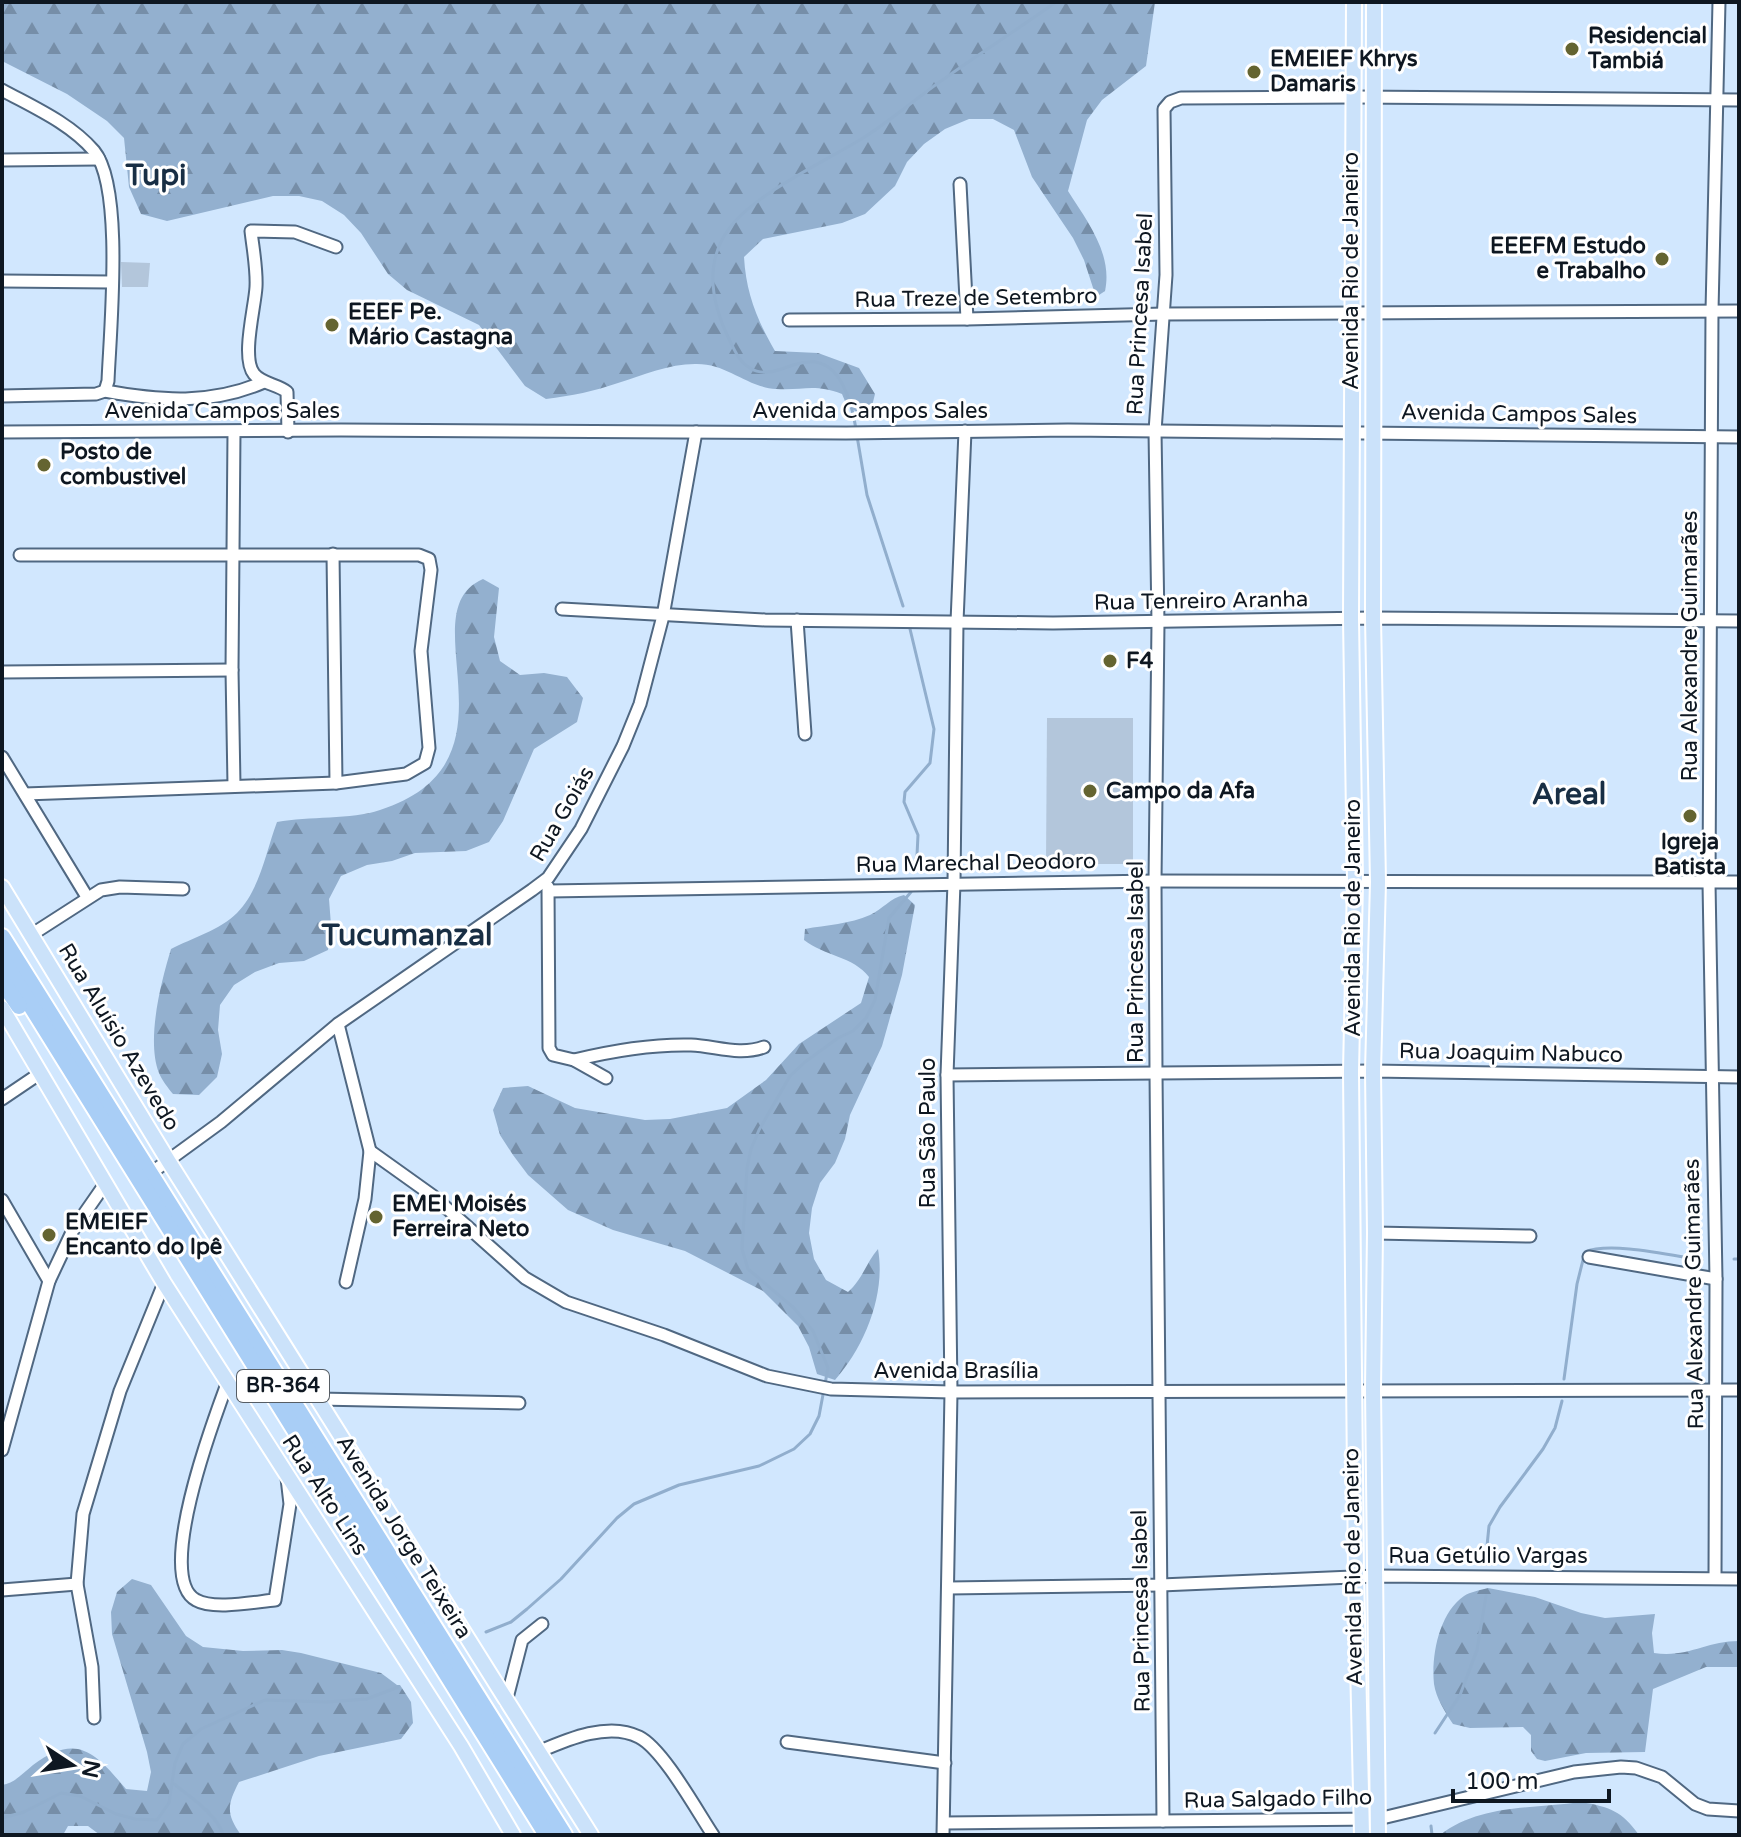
<svg xmlns="http://www.w3.org/2000/svg" width="1741" height="1837" font-family="'Varela Round',sans-serif">
  <style>
    .green { fill: #b3c6db }
    .forest { fill: url(#forest-firs) }
    .lines { fill: none; stroke-linecap: round; stroke-linejoin: round }
    .stream { stroke: #91aecd; stroke-width: 3 }
    .minor-casing { stroke: #506882; stroke-width: 15 }
    .major-casing { stroke: #fff; stroke-width: 18 }
    .highway-casing { stroke: #fff; stroke-width: 20 }
    .minor { stroke: #fff; stroke-width: 11 }
    .major { stroke: #cbe2fa; stroke-width: 14 }
    .highway { stroke: #a9cef6; stroke-width: 16 }
    .poi-dot { fill: #646431; stroke: #fff; stroke-width: 3 }
    .labels { text-anchor: middle; dominant-baseline: central; stroke-width: 6; stroke-linejoin: round; paint-order: stroke }
    .shield { fill: #fff; stroke: #565d64; stroke-width: 2 }
    .shield-label { font-size: 20px; font-weight: bold; fill: #0e1721 }
    .poi-label { font-size: 22px; font-weight: bold; fill: #0e1721; stroke: #fff; text-anchor: start }
    .street-label { font-size: 22px; fill: #0e1721; stroke: #fff }
    .district-label { font-size: 30px; font-weight: bold; fill: #182e44; stroke: #fff }
  </style>
  <defs>
    <pattern id="forest-firs" width="22" height="20" patternUnits="userSpaceOnUse" patternTransform="scale(2)"><rect width="22" height="20" fill="#93b0cf"/><path d="M5 1l3.5 6h-7zM16 11l3.5 6h-7z" fill="#768ea8"/></pattern>
  </defs>
  <rect width="100%" height="100%" fill="#d1e7fe"/>
  <g class="green">
    <polygon points="121,262 150,263 148,287 122,287"/>
    <polygon points="1047,718 1133,718 1133,864 1046,864"/>
  </g>
  <g class="forest">
    <path d="M2 2H1155L1146 66 1102 100 1087 120 1068 191C1087 221 1113 254 1105 291L1096 297 1084 260 1073 238 1032 177 1014 130 993 119H969L945 129 924 144 907 162 895 186 865 214 842 223 763 239 744 257C746 293 757 320 775 351L818 353 859 368 875 394 871 410 860 414 847 406 842 394C813 383 803 391 776 389 746 387 727 363 695 364 669 364 643 375 618 383 595 391 571 396 546 399L525 386 479 325 407 290 388 274 361 233 344 215 322 201 299 196H273L167 221 141 214 129 187 124 138 107 121 67 94 2 61Z"/>
    <path d="M483 579 499 588 494 637 500 661 520 675 544 673 567 677 583 698 577 722 534 749 503 821 489 842 466 851 415 853 392 861 367 865 341 876 329 899 331 925 328 950 304 961 279 963 255 972 234 985 220 1005 218 1030 222 1054 217 1077 199 1095 173 1094C168 1088 162 1080 159 1073 146 1040 161 982 171 949 192 938 220 930 237 913 260 890 266 851 277 822 309 816 351 820 380 810 529 762 406 612 483 579Z"/>
    <path d="M904 895 915 905 902 975 882 1046 850 1115 845 1139 835 1163 820 1183 812 1208 809 1233 814 1259 826 1280 848 1292C862 1280 866 1263 878 1249 886 1294 865 1346 835 1380L817 1374 809 1347 798 1326 763 1291 685 1251 613 1230 568 1210 528 1175 513 1155 500 1135 493 1110 503 1088 528 1086 575 1108 645 1120 670 1119 727 1108 766 1080 799 1044 861 1003 869 977C853 956 824 956 804 940L805 929C826 925 850 924 870 915 883 909 890 898 904 895Z"/>
    <path d="M132 1579 151 1585 186 1636 203 1647 243 1651 282 1650 301 1653 381 1673 397 1685H400L411 1702 413 1723 401 1739 319 1756 239 1782C227 1805 226 1814 241 1835H100L88 1826H68L63 1835H2V1785C15 1783 23 1773 33 1765 78 1731 97 1755 126 1789L147 1791 151 1772 147 1752 112 1634 111 1612 117 1592Z"/>
    <path d="M1488 1588 1535 1597 1581 1613 1605 1618 1655 1614 1652 1633 1654 1653C1688 1658 1706 1641 1739 1641V1667H1706L1653 1689 1645 1752 1586 1753 1545 1761 1537 1759 1531 1751V1735L1523 1727 1470 1728 1453 1724C1445 1712 1436 1698 1434 1684 1431 1656 1439 1613 1464 1596 1470 1592 1481 1590 1488 1588Z"/>
    <path d="M1581 1802C1610 1807 1622 1811 1639 1835H1440C1480 1804 1533 1809 1581 1802Z"/>
  </g>
  <g class="lines">
    <g class="stream">
      <path d="M856 429C852 404 841 359 808 362 788 363 769 380 750 368 739 362 734 349 729 339 712 304 704 264 728 230 752 195 826 161 863 138 890 121 914 100 941 81 979 54 1018 29 1056 2"/>
      <polyline points="857,436 867,495 903,606"/>
      <polyline points="910,629 934,729 930,763 905,792 904,802 918,835 917,855 912,871"/>
      <polyline points="1734,1259 1739,1259"/>
      <path d="M1564 1379 1577 1284 1585 1252C1610 1241 1674 1256 1702 1260"/>
      <polyline points="1486,1556 1489,1526 1500,1507 1543,1449 1555,1428 1562,1401"/>
      <polyline points="486,1632 511,1622 527,1609 561,1579 617,1518 634,1504 679,1485 759,1466 794,1449 810,1434 819,1416 828,1368 813,1331 794,1308 748,1269 742,1249 747,1168 751,1149 759,1130 790,1076 805,1062 838,1038 853,1031 866,1018 875,1000 889,918 911,892"/>
      <polyline points="1435,1733 1460,1695 1477,1650 1486,1596"/>
      <path d="M174 1784C190 1797 217 1814 223 1835"/>
      <polyline points="2,1818 24,1812 61,1793 80,1796 116,1814 135,1819 157,1820 169,1803 175,1763 183,1744 201,1729 265,1700 327,1702 367,1699 398,1687"/>
      <polyline points="1431,1826 1432,1835"/>
    </g>
    <g class="minor-casing">
      <g id="minor">
        <path d="M2 90C33 107 70 123 94 151 124 187 110 331 108 381L105 391"/>
        <polyline points="2,160 99,159"/>
        <polyline points="960,184 967,319"/>
        <polyline points="2,281 111,282"/>
        <polyline points="789,320 967,319 1164,314 1739,311"/>
        <path d="M2 396 96 394 105 391C161 401 211 405 264 382"/>
        <polyline points="2,432 341,430 846,433 1068,430 1739,437"/>
        <path d="M288 432 287 392C277 384 262 384 254 374 241 358 255 307 256 287 257 269 253 249 251 231L295 232 336 247"/>
        <polyline points="333,554 336,783"/>
        <polyline points="20,555 419,555 429,559 431,570 421,651 429,748 425,763 406,774 336,783 25,794"/>
        <polyline points="562,609 765,620 1053,623 1373,618 1739,621"/>
        <polyline points="797,620 805,734"/>
        <polyline points="2,672 232,670"/>
        <polyline points="2,757 87,897"/>
        <polyline points="234,785 232,670 234,432"/>
        <polyline points="548,887 549,1048 553,1055 574,1060 606,1078"/>
        <polyline points="549,891 1155,881 1739,882"/>
        <polyline points="31,935 101,890 120,887 183,889"/>
        <polyline points="338,1024 370,1151 365,1199 346,1282"/>
        <path d="M574 1060C611 1051 653 1044 691 1045 716 1046 739 1056 764 1047"/>
        <polyline points="947,1075 1373,1071 1739,1077"/>
        <polyline points="2,1099 39,1074"/>
        <polyline points="370,1151 433,1196 525,1278 566,1302 664,1335 767,1376 831,1389 951,1392 1739,1390"/>
        <polyline points="151,1173 221,1122 338,1024 532,890 548,878 581,829 623,746 640,704 663,616 696,432"/>
        <polyline points="2,1200 49,1281"/>
        <polyline points="1375,1233 1530,1236"/>
        <polyline points="1589,1257 1716,1279"/>
        <path d="M227 1384C214 1419 154 1578 196 1600 213 1610 254 1602 275 1600L290 1504 287 1478"/>
        <polyline points="318,1399 519,1403"/>
        <polyline points="2,1450 49,1281 73,1230 105,1184"/>
        <polyline points="1715,1578 1716,1279 1709,883 1712,311 1719,2"/>
        <polyline points="949,1588 1161,1585 1376,1576 1739,1579"/>
        <polyline points="2,1590 77,1584"/>
        <polyline points="506,1702 522,1640 542,1624"/>
        <polyline points="94,1718 92,1667 77,1584 83,1514 120,1391 164,1283"/>
        <polyline points="787,1742 945,1763"/>
        <path d="M538 1752C566 1740 608 1721 639 1737 663 1749 697 1811 713 1835"/>
        <polyline points="1163,1821 1156,1073 1155,881 1158,623 1155,431 1166,275 1164,109 1170,102 1181,98 1354,97 1739,100"/>
        <polyline points="944,1823 1378,1819 1574,1772 1621,1767 1636,1768 1662,1777 1695,1804 1708,1809 1739,1811"/>
        <polyline points="943,1835 951,1392 947,1075 954,883 957,622 965,431"/>
      </g>
    </g>
    <g class="major-casing">
      <g id="major">
        <polyline points="1354,2 1351,618 1355,882 1351,1072 1356,1576 1362,1835"/>
        <polyline points="1374,2 1373,618 1378,882 1373,1071 1375,1233 1373,1389 1378,1835"/>
        <polyline points="2,887 169,1162 591,1835"/>
        <polyline points="2,1008 164,1283 461,1746 513,1835"/>
      </g>
    </g>
    <g class="highway-casing">
      <g id="highway">
        <polyline points="2,937 564,1835"/>
        <polyline points="2,959 547,1835"/>
        <polyline points="2,981 19,1006"/>
      </g>
    </g>
    <use href="#minor" class="minor"/>
    <use href="#major" class="major"/>
    <use href="#highway" class="highway"/>
  </g>
  <g class="poi-dot">
    <circle cx="1572" cy="49" r="8"/>
    <circle cx="1254" cy="72" r="8"/>
    <circle cx="1662" cy="259" r="8"/>
    <circle cx="332" cy="325" r="8"/>
    <circle cx="44" cy="465" r="8"/>
    <circle cx="1110" cy="661" r="8"/>
    <circle cx="1090" cy="791" r="8"/>
    <circle cx="1690" cy="816" r="8"/>
    <circle cx="376" cy="1217" r="8"/>
    <circle cx="49" cy="1235" r="8"/>
  </g>
  <g class="labels">
    <rect class="shield" x="237" y="1370" width="92" height="32" rx="6"/>
    <g class="shield-label">
      <text x="283" y="1386">BR-364</text>
    </g>
    <g class="poi-label">
      <text x="1588" y="36">Residencial<tspan x="1588" dy="25">Tambiá</tspan></text>
      <text x="1270" y="59">EMEIEF Khrys<tspan x="1270" dy="25">Damaris</tspan></text>
      <text x="1646" y="246" text-anchor="end">EEEFM Estudo<tspan x="1646" dy="25">e Trabalho</tspan></text>
      <text x="348" y="312">EEEF Pe.<tspan x="348" dy="25">Mário Castagna</tspan></text>
      <text x="60" y="452">Posto de<tspan x="60" dy="25">combustivel</tspan></text>
      <text x="1126" y="661">F4</text>
      <text x="1106" y="791">Campo da Afa</text>
      <text x="1690" y="842" text-anchor="middle">Igreja<tspan x="1690" dy="25">Batista</tspan></text>
      <text x="392" y="1204">EMEI Moisés<tspan x="392" dy="25">Ferreira Neto</tspan></text>
      <text x="65" y="1222">EMEIEF<tspan x="65" dy="25">Encanto do Ipê</tspan></text>
    </g>
    <g class="street-label">
      <text transform="translate(1351 271) rotate(-90)">Avenida Rio de Janeiro</text>
      <text transform="translate(976 298) rotate(-1)">Rua Treze de Setembro</text>
      <text transform="translate(1140 314) rotate(-87)">Rua Princesa Isabel</text>
      <text x="222" y="411">Avenida Campos Sales</text>
      <text x="870" y="411">Avenida Campos Sales</text>
      <text transform="translate(1519 414) rotate(1)">Avenida Campos Sales</text>
      <text transform="translate(1201 601) rotate(-1)">Rua Tenreiro Aranha</text>
      <text transform="translate(1690 646) rotate(-90)">Rua Alexandre Guimarães</text>
      <text transform="translate(562 814) rotate(-60)">Rua Goiás</text>
      <text transform="translate(976 863) rotate(-1)">Rua Marechal Deodoro</text>
      <text transform="translate(1353 918) rotate(-90)">Avenida Rio de Janeiro</text>
      <text transform="translate(1136 962) rotate(-90)">Rua Princesa Isabel</text>
      <text transform="translate(119 1037) rotate(59)">Rua Aluísio Azevedo</text>
      <text transform="translate(1511 1053) rotate(1)">Rua Joaquim Nabuco</text>
      <text transform="translate(928 1133) rotate(-90)">Rua São Paulo</text>
      <text transform="translate(1694 1294) rotate(-91)">Rua Alexandre Guimarães</text>
      <text x="956" y="1371">Avenida Brasília</text>
      <text transform="translate(325 1495) rotate(57)">Rua Alto Lins</text>
      <text transform="translate(404 1537) rotate(58)">Avenida Jorge Teixeira</text>
      <text x="1488" y="1556">Rua Getúlio Vargas</text>
      <text transform="translate(1353 1567) rotate(-91)">Avenida Rio de Janeiro</text>
      <text transform="translate(1141 1611) rotate(-91)">Rua Princesa Isabel</text>
      <text transform="translate(1278 1799) rotate(-1)">Rua Salgado Filho</text>
    </g>
    <g class="district-label">
      <text x="156" y="175">Tupi</text>
      <text x="1569" y="794">Areal</text>
      <text x="407" y="935">Tucumanzal</text>
    </g>
  </g>
  <rect width="1741" height="1837" fill="none" stroke="#0e1721" stroke-width="8"/>
  <g transform="translate(72 1765) rotate(102)" stroke="#ffffff" stroke-width="6" paint-order="stroke">
  <path d="M0-6L14 30L0 20L-14 30Z" fill="#0e1721"/>
  <text y="-12" font-size="22" font-weight="bold" text-anchor="middle" fill="#0e1721">N</text>
  </g>
  <path d="M1453 1789v12h156v-12" fill="none" stroke="#0e1721" stroke-width="4"/>
  <text x="1465" y="1789" font-size="24" fill="#0e1721" stroke="#ffffff" stroke-width="6" paint-order="stroke">100 m</text>
</svg>
